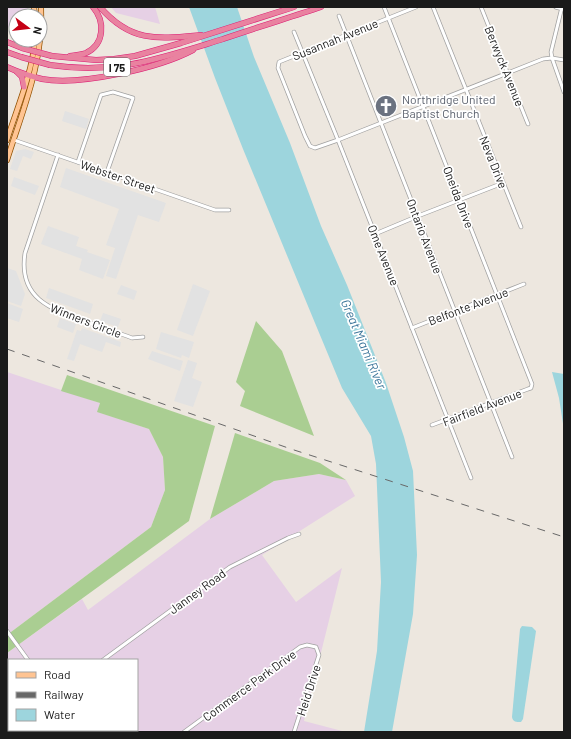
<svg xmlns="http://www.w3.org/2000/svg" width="571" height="739" font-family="Barlow,sans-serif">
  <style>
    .industrial { fill: #e6d0e5; fill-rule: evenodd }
    .forest { fill: #aace92 }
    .parking { fill: #e2e2e2 }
    .water { fill: #9dd5dd }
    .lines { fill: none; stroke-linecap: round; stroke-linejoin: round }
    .minor-casing { stroke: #a1a1a1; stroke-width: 4.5 }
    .tertiary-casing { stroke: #a1a1a1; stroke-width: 5 }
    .primary-casing { stroke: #915100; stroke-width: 6 }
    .motorway-casing { stroke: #db1c72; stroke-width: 6 }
    .minor { stroke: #fff; stroke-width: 3 }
    .tertiary { stroke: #fff; stroke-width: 3.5 }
    .primary { stroke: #ffc492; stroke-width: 4.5 }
    .motorway { stroke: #e982a0; stroke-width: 5 }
    .rail { stroke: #686868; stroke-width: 1; stroke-dasharray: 8 8; stroke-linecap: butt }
    .motorway-bridge-casing { stroke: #db1c72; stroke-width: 6; stroke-linecap: butt }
    .motorway-bridge { stroke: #e982a0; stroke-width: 5 }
    .labels { text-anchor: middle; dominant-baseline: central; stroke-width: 3.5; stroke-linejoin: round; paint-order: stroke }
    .shield { fill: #fff; stroke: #5f5f5f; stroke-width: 1 }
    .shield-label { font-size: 11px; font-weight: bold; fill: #1a1a1a }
    .street-label { font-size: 12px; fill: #1a1a1a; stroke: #fff }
    .worship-label { font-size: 12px; fill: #5b616d; stroke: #fff; text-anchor: start }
    .water-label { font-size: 13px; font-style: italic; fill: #3f789c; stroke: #fff }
  </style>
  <rect width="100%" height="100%" fill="#ede7df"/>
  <g class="industrial">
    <polygon points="7,7 28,7 29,16 16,16 16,29 7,27"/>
    <polygon points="111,7 155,7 160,24 116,13"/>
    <polygon points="7,372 100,403 98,412 149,429 163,457 165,490 151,527 7,635"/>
    <path d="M319 474 346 480 355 496 262 555 296 602 342 568 304 721 346 732H7V653L82 599 88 610 210 519 274 481ZM9 660H137V730H9Z"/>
  </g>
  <g class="forest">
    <polygon points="256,321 282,351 314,436 240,406 245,391 236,382"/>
    <polygon points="67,375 215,426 189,521 7,653 7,635 151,527 165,490 163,457 149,429 97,412 100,403 61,391"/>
    <polygon points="235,433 320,463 346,480 319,474 274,481 210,519"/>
  </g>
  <g class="parking">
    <polygon points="65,111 89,119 86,129 62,121"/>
    <polygon points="25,149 34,152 31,159 23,156 17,171 10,169 16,151"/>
    <polygon points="66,168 166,203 159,222 138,215 116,279 106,276 115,248 106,245 119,209 60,187"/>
    <polygon points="14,177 39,186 35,195 11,186"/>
    <polygon points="48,226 79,237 76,246 88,250 87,252 110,260 103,279 79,270 82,259 41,244"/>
    <polygon points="7,268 16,271 25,294 21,306 7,301"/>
    <polygon points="193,284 210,291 193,336 177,330"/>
    <polygon points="121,285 137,291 134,300 117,294"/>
    <polygon points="49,288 93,304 90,314 46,298"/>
    <polygon points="7,303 23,309 19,322 7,318"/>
    <polygon points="103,313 121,319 118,327 100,321"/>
    <polygon points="60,318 76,324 73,333 57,327"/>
    <polygon points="82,328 121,342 120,347 106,342 102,352 80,344 74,361 67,359 77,330 81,331"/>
    <polygon points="161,332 194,342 189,358 182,355 181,358 156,349"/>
    <polygon points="152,351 183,361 180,371 148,359"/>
    <polygon points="188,360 197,363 192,378 202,382 193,407 174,401"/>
  </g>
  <g class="water">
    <polygon points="189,7 237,7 254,57 290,143 321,226 347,285 386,383 404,437 413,471 417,555 413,614 392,732 364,732 377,651 381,582 376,464 371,436 342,388 315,323 243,149 215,78"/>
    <polygon points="552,372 564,374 564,430 559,398"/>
    <path d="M522 626 532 627 536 631 523 719 521 722C516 722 513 722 512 717L520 629Z"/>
  </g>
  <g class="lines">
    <g class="minor-casing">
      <g id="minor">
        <polyline points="384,7 532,384 531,388 528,389 432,425"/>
        <polyline points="416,7 279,62 278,68 305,136 310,146 315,148 338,140 543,59 552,58 564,60"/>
        <polyline points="433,7 521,227"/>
        <polyline points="481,7 528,124"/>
        <polyline points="562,7 551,52 552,58 564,92"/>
        <polyline points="339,16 512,457"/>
        <polyline points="294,32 338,140 471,478"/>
        <polyline points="14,140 215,210 229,210"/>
        <path d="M58 155 25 253C18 298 50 309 85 321 101 327 116 332 132 338L143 337"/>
        <polyline points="78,162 101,95 113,92 133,98 107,172"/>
        <polyline points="375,234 418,216 503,183"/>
        <polyline points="412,328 524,284"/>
        <polyline points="7,631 28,660"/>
        <polyline points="103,660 230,567 288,538 299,534"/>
        <polyline points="78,730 80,732"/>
        <polyline points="184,732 300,647 307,645 316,647 319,655 294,732"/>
      </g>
    </g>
    <g class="tertiary-casing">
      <polyline id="tertiary" points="556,7 564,9"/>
    </g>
    <g class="primary-casing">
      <g id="primary">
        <polyline points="34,7 35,16"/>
        <path d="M7 140C17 108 32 74 35 40"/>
        <path d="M7 160C23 109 44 61 41 7"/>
      </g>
    </g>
    <g class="motorway-casing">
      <g id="motorway">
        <path d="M100 7C131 43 158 39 201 35"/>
        <polyline points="7,42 22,48"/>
        <polyline points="7,52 21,57"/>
        <polyline points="52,56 96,60 114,59 135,56 181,43 294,7"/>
        <path d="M70 56C75 55 81 55 86 53 105 44 105 21 93 7"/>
        <path d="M50 65C116 75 161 58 223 39 255 28 288 18 321 7"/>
        <path d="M7 67C18 72 30 76 42 79 80 86 159 68 193 50"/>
        <polyline points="17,72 22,77 24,87"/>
      </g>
    </g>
    <use href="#minor" class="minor"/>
    <use href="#tertiary" class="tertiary"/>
    <use href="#primary" class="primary"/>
    <use href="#motorway" class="motorway"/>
    <polyline class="rail" points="7,349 291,449 564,537"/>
    <g class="motorway-bridge-casing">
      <g id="motorway-bridge">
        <polyline points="22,48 52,56"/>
        <polyline points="21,57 50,65"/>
      </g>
    </g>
    <use href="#motorway-bridge" class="motorway-bridge"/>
  </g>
  <defs>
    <g id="church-disc" transform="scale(1.15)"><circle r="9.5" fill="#6b7280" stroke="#fff"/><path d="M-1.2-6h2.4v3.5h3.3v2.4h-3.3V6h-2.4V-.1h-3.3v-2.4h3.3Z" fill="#fff"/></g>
  </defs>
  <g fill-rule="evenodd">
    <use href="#church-disc" x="386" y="106"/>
  </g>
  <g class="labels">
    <rect class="shield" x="104" y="58" width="26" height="18" rx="3"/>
    <g class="shield-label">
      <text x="117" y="67">I 75</text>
    </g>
    <g class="street-label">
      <text transform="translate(335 39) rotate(-22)">Susannah Avenue</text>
      <text transform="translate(505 66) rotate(68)">Berwyck Avenue</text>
      <text transform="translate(494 162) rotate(68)">Neva Drive</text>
      <text transform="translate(118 176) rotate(19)">Webster Street</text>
      <text transform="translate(459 197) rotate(69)">Oneida Drive</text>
      <text transform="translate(425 236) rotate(69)">Ontario Avenue</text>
      <text transform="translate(384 255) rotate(68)">Ome Avenue</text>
      <text transform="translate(468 306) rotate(-21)">Belfonte Avenue</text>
      <text transform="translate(86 320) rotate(21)">Winners Circle</text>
      <text transform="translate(482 407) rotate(-21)">Fairfield Avenue</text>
      <text transform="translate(197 591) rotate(-36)">Janney Road</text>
      <text transform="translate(249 685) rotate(-36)">Commerce Park Drive</text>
      <text transform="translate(308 690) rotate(-72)">Heid Drive</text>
    </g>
    <g class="worship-label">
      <text x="402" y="99">Northridge United<tspan x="402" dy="14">Baptist Church</tspan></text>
    </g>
    <g class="water-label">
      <text transform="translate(364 344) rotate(67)">Great Miami River</text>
    </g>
  </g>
  <rect width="571" height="739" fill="none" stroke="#1a1a1a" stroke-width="16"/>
  <rect x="8" y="659" width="130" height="72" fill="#ffffff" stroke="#a3a3a3"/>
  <rect x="16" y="672" width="20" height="6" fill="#ffc492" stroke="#a3a3a3"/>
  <text x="44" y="679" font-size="12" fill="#1a1a1a">Road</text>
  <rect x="16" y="692" width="20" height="6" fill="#686868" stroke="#a3a3a3"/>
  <text x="44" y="699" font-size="12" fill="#1a1a1a">Railway</text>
  <rect x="16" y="709" width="20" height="12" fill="#9dd5dd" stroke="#a3a3a3"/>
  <text x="44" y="719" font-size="12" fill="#1a1a1a">Water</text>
  <g transform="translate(28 28) rotate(105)"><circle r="19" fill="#ffffff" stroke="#a3a3a3"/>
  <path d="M0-3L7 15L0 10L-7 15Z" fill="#c50015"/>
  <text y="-6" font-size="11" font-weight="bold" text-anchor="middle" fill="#1a1a1a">N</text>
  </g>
</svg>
